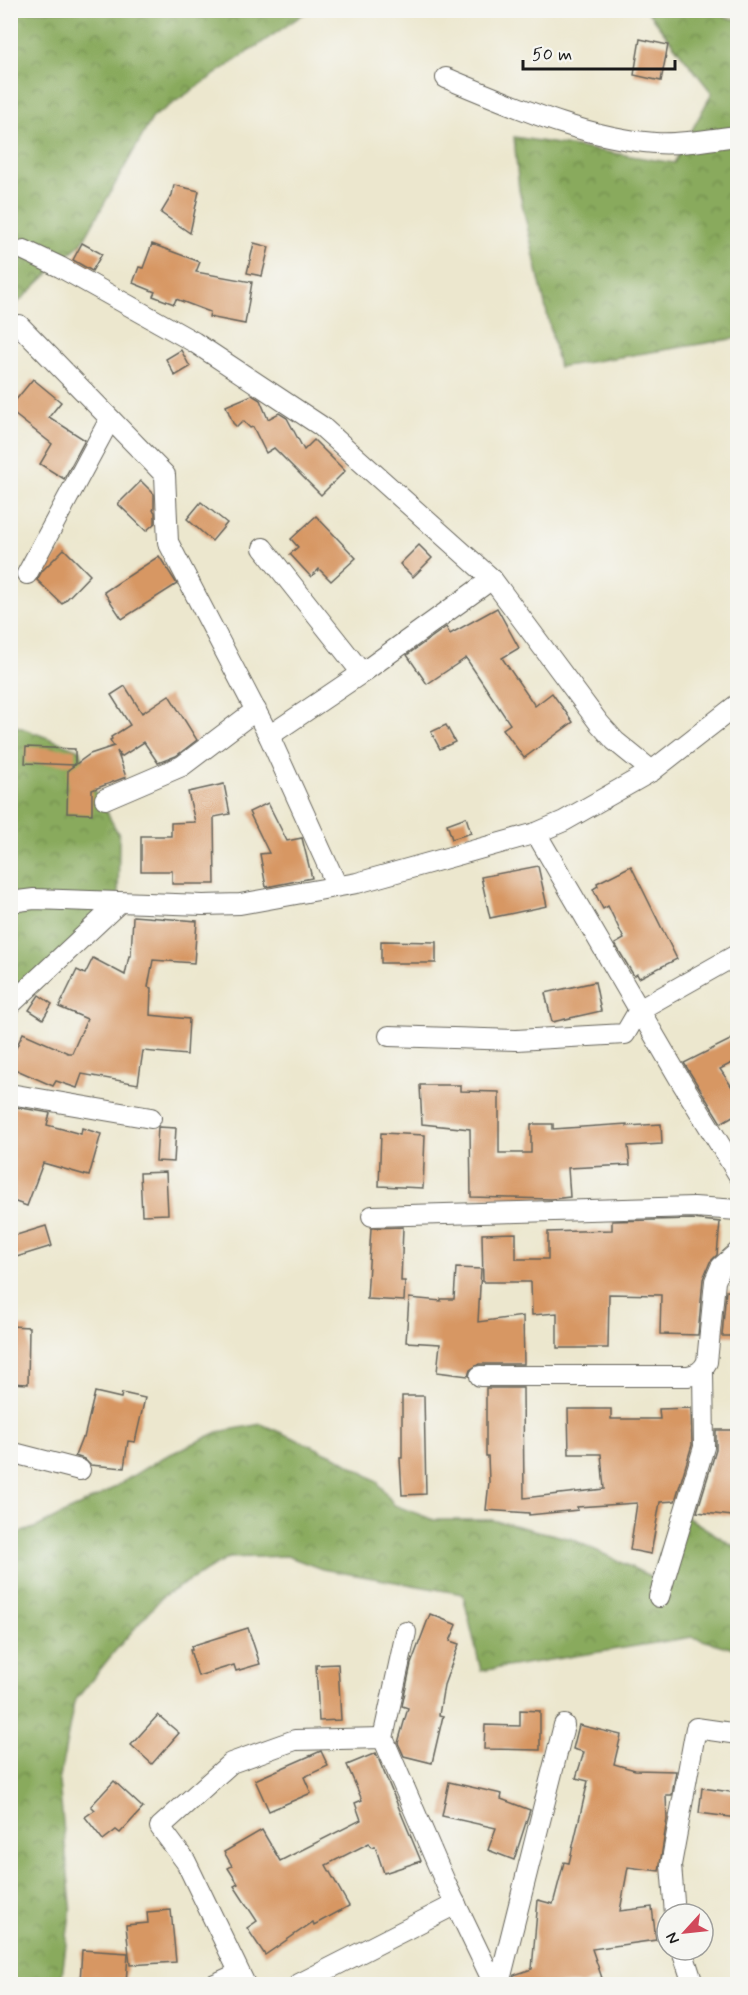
<svg xmlns="http://www.w3.org/2000/svg" width="748" height="1995" font-family="Mynerve,sans-serif">
  <style>
    .forest { fill: url(#forest-crowns); stroke: #52633c; stroke-width: 1.5 }
    .building { fill: #d79764 }
    .lines { fill: none; stroke-linecap: round; stroke-linejoin: round }
    .street-casing { stroke: #65635a; stroke-width: 22 }
    .street { stroke: #fff; stroke-width: 20 }
  </style>
  <defs>
    <pattern id="forest-crowns" width="20" height="18" patternUnits="userSpaceOnUse" patternTransform="scale(1.5)"><rect width="20" height="18" fill="#89aa5d"/><path d="M2 6a3 3 0 1 1 6 0M12 15a3 3 0 1 1 6 0" fill="none" stroke="#6f8a4c"/></pattern>
  </defs>
  <rect width="100%" height="100%" fill="#f6f6f2"/>
  <filter id="ink" filterUnits="userSpaceOnUse"><feTurbulence type="fractalNoise" baseFrequency=".0167" numOctaves="2"/><feDisplacementMap in="SourceGraphic" scale="12" xChannelSelector="R" yChannelSelector="G"/><feConvolveMatrix kernelMatrix="1 2 1 2 8 2 1 2 1" color-interpolation-filters="sRGB"/></filter>
  <filter id="wash" filterUnits="userSpaceOnUse"><feTurbulence type="fractalNoise" baseFrequency=".008" numOctaves="4" result="noise"/><feDisplacementMap in="SourceGraphic" scale="24" xChannelSelector="R" yChannelSelector="G"/><feGaussianBlur stdDeviation="1.35" result="paint"/><feColorMatrix in="noise" values="0 0 0 0 0 0 0 0 0 0 0 0 0 0 0 0 0 1.4 0 .05"/><feComposite in="paint" operator="in"/></filter>
  <g filter="url(#wash)">
    <rect width="100%" height="100%" fill="#ece7ce"/>
    <g class="forest">
      <polygon points="11,11 308,11 153,117 83,241 11,309"/>
      <polygon points="647,11 723,11 725,18 737,19 737,338 559,367 519,190 514,137 674,163 712,93"/>
      <polygon points="11,724 80,750 94,789 119,835 118,914 11,1013"/>
      <polygon points="261,1424 339,1458 377,1481 394,1505 434,1520 492,1520 572,1539 652,1577 676,1510 737,1548 737,1650 692,1637 481,1671 463,1594 322,1569 287,1556 228,1558 163,1596 115,1651 74,1702 59,1782 71,1905 61,1984 11,1984 10,1536 37,1527 105,1493 160,1459 218,1432"/>
    </g>
    <g id="blocks">
      <g class="building">
        <polygon points="640,39 668,45 661,81 634,75"/>
        <polygon points="174,185 199,191 190,233 161,213 172,195"/>
        <polygon points="82,243 102,254 92,271 73,260"/>
        <polygon points="254,243 269,247 262,276 247,273"/>
        <polygon points="152,244 200,262 196,272 252,282 245,324 209,317 210,312 176,299 174,304 153,296 155,292 133,283 139,267 143,268"/>
        <polygon points="181,350 190,367 175,376 166,359"/>
        <polygon points="33,379 61,402 49,417 85,440 64,479 40,464 52,444 10,411 10,407"/>
        <polygon points="252,395 260,400 268,419 279,413 287,418 304,450 314,440 345,471 321,495 274,448 266,453 253,427 250,428 243,421 237,427 233,423 226,406"/>
        <polygon points="141,481 154,494 154,508 153,510 155,512 155,523 146,531 118,504"/>
        <polygon points="201,502 227,523 212,541 187,519"/>
        <polygon points="316,516 356,558 331,581 319,569 311,577 290,554 298,547 291,539"/>
        <polygon points="419,545 432,558 413,577 400,564"/>
        <polygon points="64,549 90,575 62,604 37,580 42,571"/>
        <polygon points="159,556 177,584 122,619 104,592"/>
        <polygon points="497,608 519,648 502,658 535,706 552,693 573,722 524,758 503,729 510,724 466,658 427,684 407,655 446,627 450,634"/>
        <polygon points="125,686 142,713 169,695 197,740 176,756 158,763 144,742 121,757 117,751 126,777 92,790 92,814 67,813 68,770 90,754 114,746 110,740 112,739 111,737 130,725 111,695"/>
        <polygon points="446,725 455,742 440,749 431,732"/>
        <polygon points="26,747 75,749 75,765 25,763"/>
        <polygon points="224,784 230,814 214,817 215,884 172,884 172,871 141,871 141,836 171,836 171,823 195,822 188,792"/>
        <polygon points="268,803 287,841 302,838 312,878 266,887 260,854 269,853 249,812"/>
        <polygon points="466,817 471,833 452,839 447,824"/>
        <polygon points="538,866 547,906 490,918 481,877"/>
        <polygon points="631,866 677,959 639,978 637,974 634,976 615,944 624,939 608,906 603,909 593,889 598,886 597,883"/>
        <polygon points="133,916 197,921 194,963 153,960 148,987 151,988 150,1015 189,1019 187,1055 143,1051 138,1084 82,1074 77,1088 56,1081 53,1086 10,1067 10,1061 23,1033 68,1053 72,1053 87,1019 59,1007 77,970 85,974 93,958 125,975 129,956 131,956"/>
        <polygon points="381,941 436,942 436,963 381,963"/>
        <polygon points="595,982 601,1011 552,1022 545,993"/>
        <polygon points="39,995 52,1004 43,1019 29,1010"/>
        <polygon points="738,1036 738,1060 720,1069 738,1096 738,1113 721,1123 684,1063"/>
        <polygon points="420,1085 460,1085 460,1091 499,1092 499,1153 531,1153 531,1124 553,1124 553,1129 627,1124 627,1126 661,1124 662,1144 628,1146 630,1165 568,1168 570,1197 552,1199 471,1197 470,1129 422,1124"/>
        <polygon points="10,1106 50,1113 47,1125 81,1134 82,1128 101,1134 89,1176 43,1163 27,1206 10,1200"/>
        <polygon points="158,1127 176,1128 174,1162 156,1161"/>
        <polygon points="381,1133 425,1135 423,1188 379,1186"/>
        <polygon points="166,1172 168,1214 142,1215 140,1173"/>
        <polygon points="692,1219 720,1222 717,1255 710,1262 703,1279 698,1335 660,1334 661,1295 609,1294 608,1348 557,1348 557,1313 532,1315 531,1282 483,1282 482,1234 516,1233 516,1259 548,1259 548,1232 612,1230 612,1221"/>
        <polygon points="46,1226 52,1246 10,1259 10,1237"/>
        <polygon points="403,1227 401,1281 405,1281 404,1301 367,1299 371,1228"/>
        <polygon points="456,1268 481,1269 478,1322 523,1316 524,1364 479,1364 470,1370 468,1376 437,1372 440,1344 406,1342 409,1298 441,1301 441,1299 454,1299"/>
        <polygon points="726,1291 738,1292 738,1336 722,1336"/>
        <polygon points="10,1326 29,1327 28,1384 10,1383"/>
        <polygon points="486,1388 523,1388 524,1498 604,1489 601,1454 569,1454 568,1409 611,1409 611,1419 660,1419 659,1409 691,1408 692,1445 675,1501 660,1502 651,1554 630,1550 637,1503 577,1507 578,1510 529,1515 529,1513 486,1510 489,1482 488,1456 486,1456"/>
        <polygon points="95,1392 121,1398 122,1393 145,1398 135,1442 128,1441 124,1468 90,1465 84,1459 75,1456 82,1438 84,1438"/>
        <polygon points="402,1396 424,1396 426,1494 402,1495 400,1458 402,1458"/>
        <polygon points="716,1430 738,1430 738,1463 732,1516 697,1512 716,1450"/>
        <polygon points="430,1614 457,1625 450,1641 459,1644 444,1685 439,1715 443,1716 432,1763 404,1756 398,1743 408,1708 402,1706 411,1664"/>
        <polygon points="248,1628 260,1664 236,1671 234,1665 198,1676 190,1650 192,1650 191,1646"/>
        <polygon points="338,1664 341,1720 319,1721 316,1665"/>
        <polygon points="520,1710 540,1711 540,1750 484,1749 485,1725 520,1726"/>
        <polygon points="158,1715 179,1733 152,1764 131,1745"/>
        <polygon points="579,1725 621,1735 614,1764 635,1770 676,1771 672,1795 666,1795 667,1819 659,1871 628,1867 620,1911 652,1907 656,1940 592,1949 602,1978 582,1984 511,1984 514,1975 532,1969 538,1900 553,1904 564,1862 569,1863 588,1781 576,1778 584,1752 573,1749"/>
        <polygon points="321,1751 328,1766 304,1777 311,1793 269,1811 255,1780"/>
        <polygon points="376,1753 421,1861 384,1873 375,1846 371,1847 369,1843 326,1865 349,1906 314,1925 313,1922 265,1955 247,1928 257,1921 234,1886 238,1884 228,1868 232,1866 224,1852 262,1830 280,1861 361,1820 355,1803 362,1800 347,1765"/>
        <polygon points="114,1781 143,1808 120,1833 116,1830 103,1840 85,1817 95,1810 91,1806"/>
        <polygon points="449,1782 502,1794 501,1799 530,1810 514,1860 488,1850 496,1828 442,1816"/>
        <polygon points="702,1788 738,1793 738,1818 699,1813"/>
        <polygon points="171,1910 176,1962 130,1965 126,1925 148,1923 147,1912"/>
        <polygon points="82,1950 128,1953 126,1984 86,1984 86,1982 80,1982"/>
      </g>
    </g>
  </g>
  <g filter="url(#ink)">
    <use href="#blocks" fill-opacity="0" stroke="#65635a" stroke-width="1.5"/>
    <g class="lines">
      <g class="street-casing">
        <g id="street">
          <path d="M446 78C512 105 583 138 655 143 682 145 711 139 738 136"/>
          <polyline points="24,250 60,267 194,342 321,426 492,579 599,723 615,741 652,771"/>
          <polyline points="19,325 165,475 168,542 269,736 337,886"/>
          <polyline points="263,548 362,673"/>
          <polyline points="27,574 110,419"/>
          <polyline points="269,736 362,673 492,579"/>
          <polyline points="105,799 182,766 256,710"/>
          <polyline points="536,833 682,1083 738,1174"/>
          <polyline points="10,902 34,899 203,905 240,904 357,883 536,833 564,821 652,771 738,704"/>
          <polyline points="10,1005 119,903"/>
          <polyline points="389,1036 516,1040 625,1034 639,1010 738,954"/>
          <polyline points="10,1094 151,1118"/>
          <polyline points="372,1216 694,1207 738,1210"/>
          <path d="M480 1376H688C698 1374 702 1371 707 1362L715 1281 721 1267 738 1252"/>
          <polyline points="10,1452 80,1470"/>
          <polyline points="659,1597 704,1447 703,1370"/>
          <polyline points="383,1738 406,1632"/>
          <polyline points="675,1914 671,1865 696,1728 738,1734"/>
          <polyline points="682,1950 693,1984"/>
          <polyline points="215,1984 239,1973"/>
          <polyline points="245,1984 186,1862 160,1827 231,1763 295,1740 383,1738 446,1884 494,1984"/>
          <polyline points="299,1984 456,1904"/>
          <polyline points="499,1984 564,1725"/>
        </g>
      </g>
      <use href="#street" class="street"/>
    </g>
  </g>
  <rect width="748" height="1995" fill="none" stroke="#f6f6f2" stroke-width="36"/>
  <g transform="translate(685 1932) rotate(243)"><circle r="28" fill="#f6f6f2" stroke="#9f9f9c" stroke-width="1.5"/>
  <path d="M0-4.5L10 22L0 15L-10 22Z" fill="#d1495b"/>
  <text y="-9" font-size="16" font-weight="bold" text-anchor="middle" fill="#1c1c1c">N</text>
  </g>
  <path d="M523 60v9h152v-9" fill="none" stroke="#1c1c1c" stroke-width="3"/>
  <text x="532" y="60" font-size="18" fill="#1c1c1c" stroke="#f6f6f2" stroke-width="4.5" paint-order="stroke">50 m</text>
</svg>
